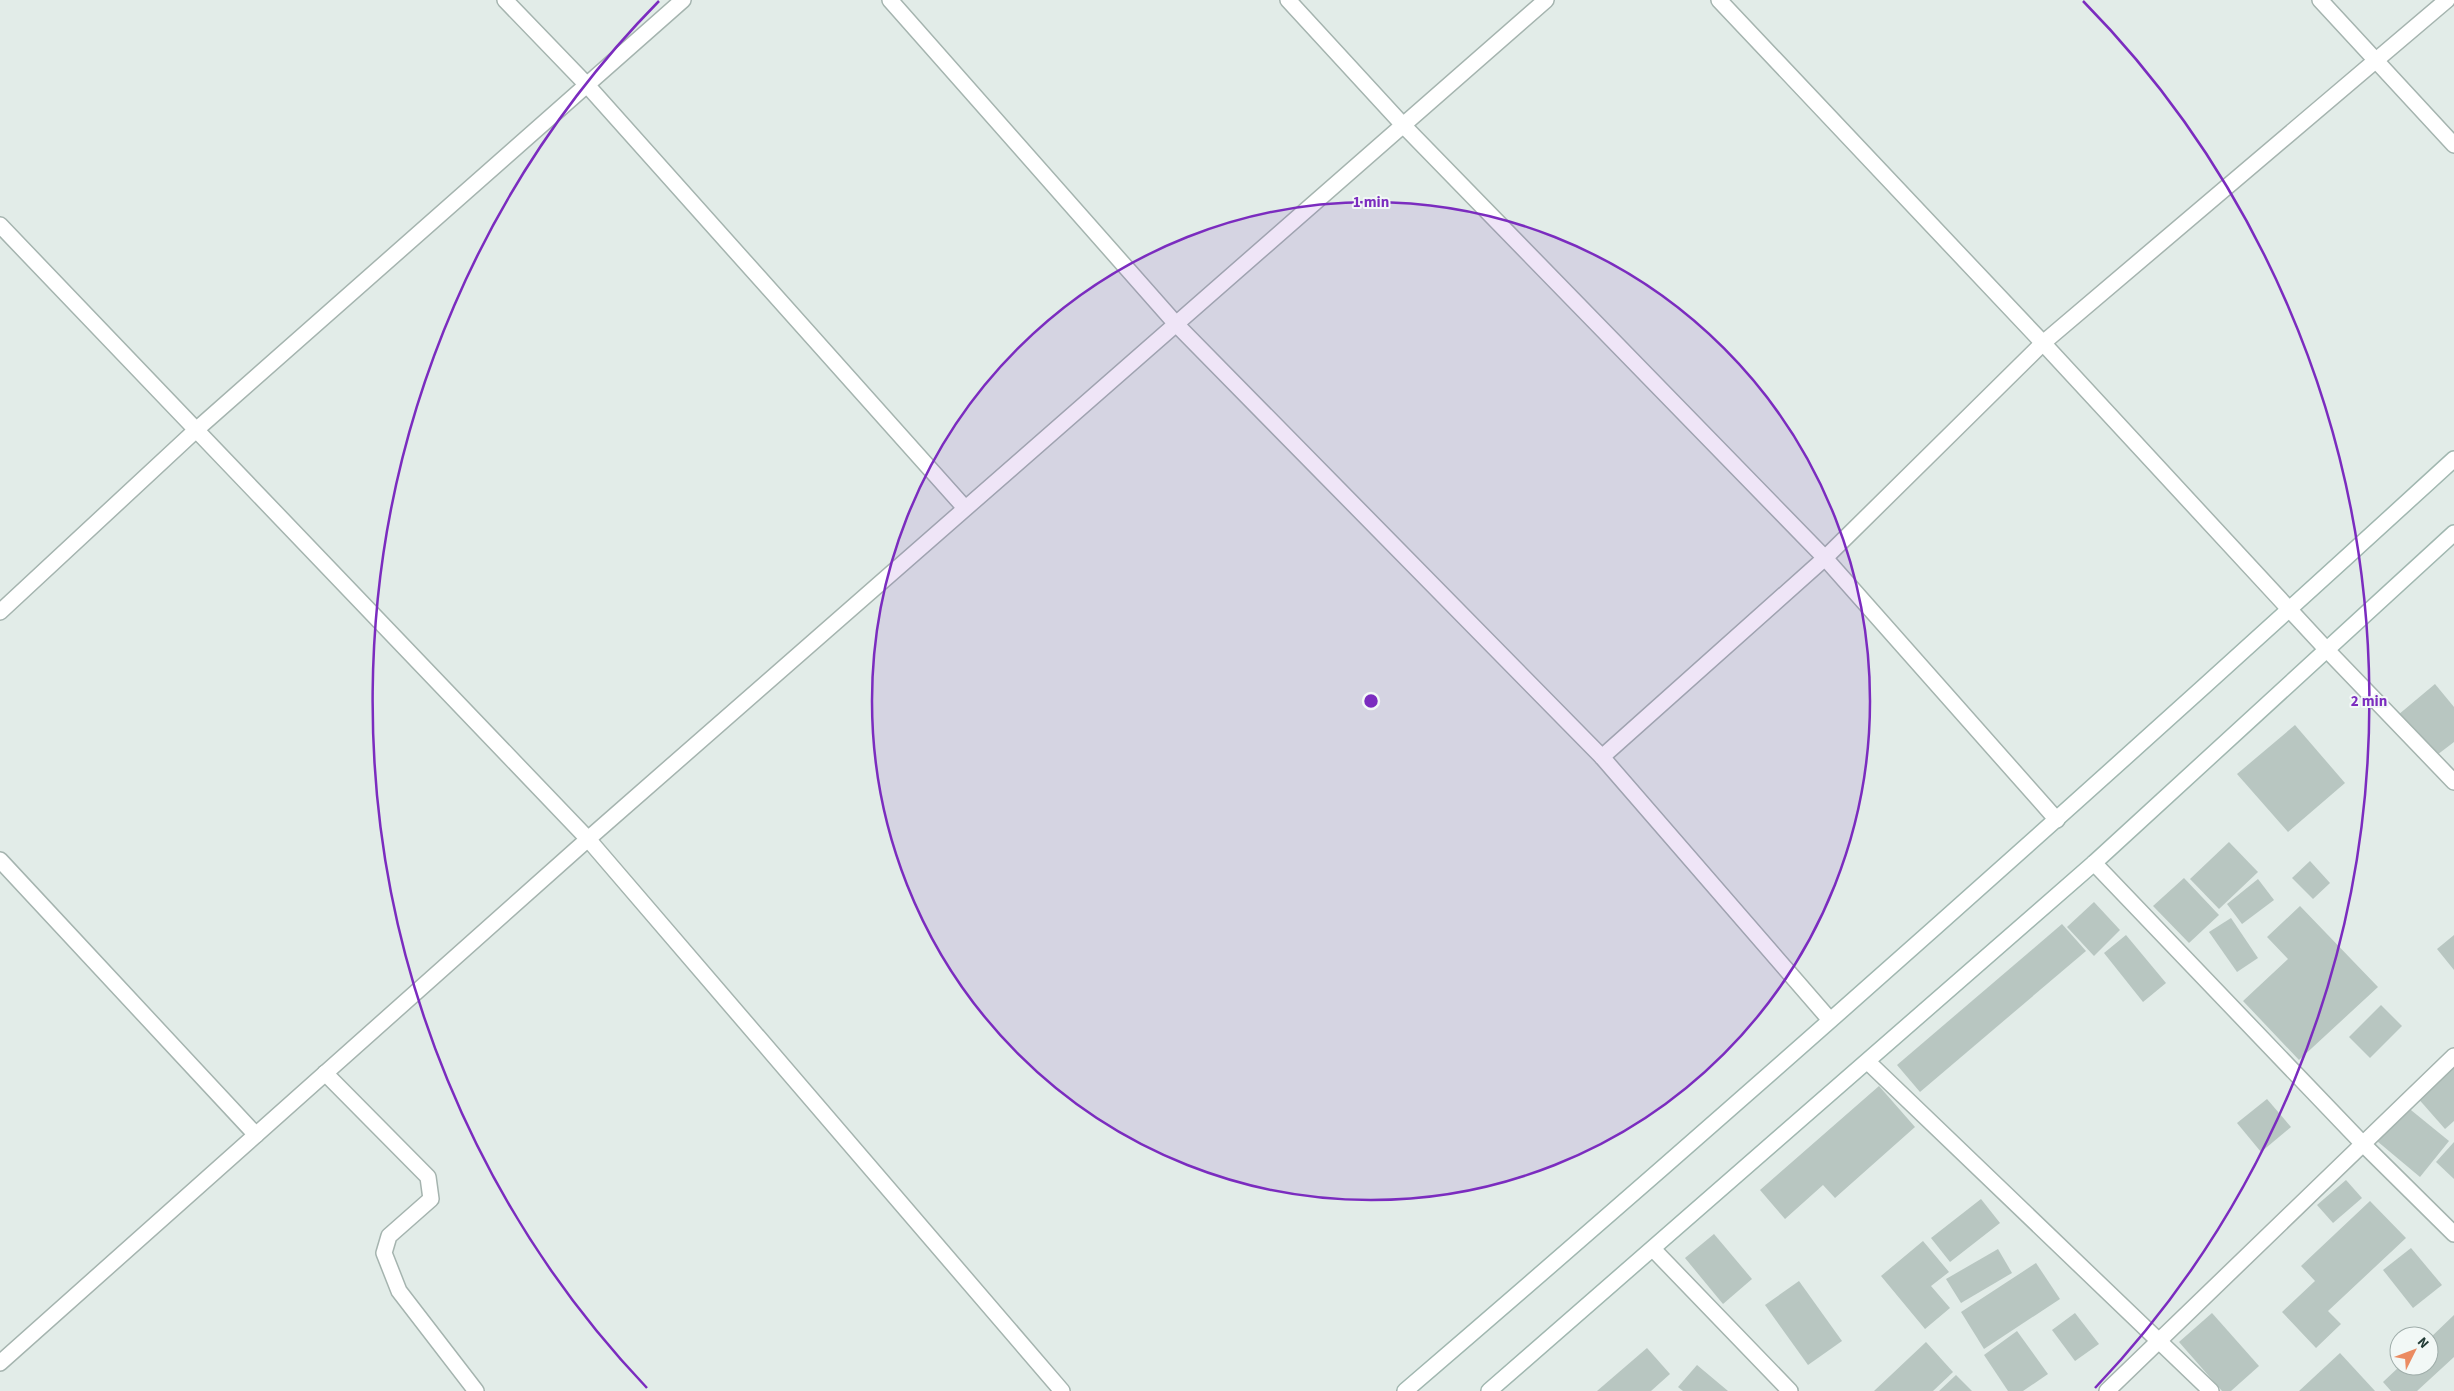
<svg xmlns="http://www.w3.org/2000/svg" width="2454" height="1391" font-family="'Source Sans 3',sans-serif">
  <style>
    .building { fill: #b8c6c1 }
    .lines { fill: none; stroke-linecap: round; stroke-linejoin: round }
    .street-casing { stroke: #a5b4af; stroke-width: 18 }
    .secondary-casing { stroke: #a1b7b0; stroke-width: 18 }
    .street { stroke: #fff; stroke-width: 15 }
    .secondary { stroke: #fff; stroke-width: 15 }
    .ring { fill: none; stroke: #7b2cbf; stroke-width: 2.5 }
    .centre { fill: #7b2cbf; stroke: #f2f8f6; stroke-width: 2.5 }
    .ring-label { font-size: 15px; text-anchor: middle; font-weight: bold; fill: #7b2cbf; stroke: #f2f8f6; stroke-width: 4; stroke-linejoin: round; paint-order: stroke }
  </style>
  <rect width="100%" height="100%" fill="#e2ece8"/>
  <g class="building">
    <polygon points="2435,684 2454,707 2454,742 2433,758 2398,715"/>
    <polygon points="2295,725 2345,783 2288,832 2237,774"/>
    <polygon points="2229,842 2258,872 2219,909 2190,879"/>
    <polygon points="2310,861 2330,883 2313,899 2292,878"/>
    <polygon points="2184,878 2219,915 2189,943 2153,906"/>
    <polygon points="2258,879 2274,900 2242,924 2227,904"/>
    <polygon points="2094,902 2120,930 2094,956 2067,927"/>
    <polygon points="2300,906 2378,987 2299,1060 2243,1001 2288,959 2267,937"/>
    <polygon points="2231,918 2258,958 2237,972 2209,932"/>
    <polygon points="2062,924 2086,951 1920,1092 1897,1065"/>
    <polygon points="2126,935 2166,983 2143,1002 2104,953"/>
    <polygon points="2454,935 2454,970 2437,949"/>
    <polygon points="2381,1005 2402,1026 2370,1058 2349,1037"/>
    <polygon points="2454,1064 2454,1121 2445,1129 2416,1096"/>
    <polygon points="1879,1086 1915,1127 1835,1198 1823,1185 1785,1219 1760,1190"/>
    <polygon points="2267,1099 2291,1127 2261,1152 2237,1123"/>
    <polygon points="2406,1106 2449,1141 2420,1177 2377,1141"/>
    <polygon points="2454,1142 2454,1179 2436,1162"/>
    <polygon points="2346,1180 2362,1198 2333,1223 2317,1205"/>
    <polygon points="1981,1199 2000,1223 1950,1262 1931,1238"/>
    <polygon points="2370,1201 2406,1238 2328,1311 2341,1324 2316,1348 2282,1312 2315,1281 2301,1266"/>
    <polygon points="1714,1234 1752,1279 1723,1304 1685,1258"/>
    <polygon points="1923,1241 1949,1272 1931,1286 1950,1308 1925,1329 1881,1276"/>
    <polygon points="2411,1248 2442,1285 2413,1308 2383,1270"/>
    <polygon points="1998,1249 2012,1273 1961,1303 1946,1279"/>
    <polygon points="2036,1263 2060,1299 1984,1349 1961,1312"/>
    <polygon points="1799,1281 1842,1341 1808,1365 1765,1305"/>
    <polygon points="2075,1313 2099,1344 2075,1361 2052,1330"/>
    <polygon points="2212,1313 2259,1366 2231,1391 2222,1391 2179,1342"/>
    <polygon points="2454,1315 2454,1357 2417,1391 2391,1391 2383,1382 2400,1366 2429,1366 2429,1339"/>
    <polygon points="2017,1331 2048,1374 2023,1391 2008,1391 1984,1355"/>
    <polygon points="1926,1342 1953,1372 1933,1391 1874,1391"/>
    <polygon points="1647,1348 1670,1374 1651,1391 1597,1391"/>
    <polygon points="2340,1353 2375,1391 2299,1391"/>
    <polygon points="1697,1365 1728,1391 1683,1391 1678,1387"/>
    <polygon points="1956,1375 1972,1391 1939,1391"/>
  </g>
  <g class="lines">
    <g class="street-casing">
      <g id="street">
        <polyline points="505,0 587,85 965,508"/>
        <polyline points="890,0 1176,324 1602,757 1830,1020"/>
        <polyline points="1288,0 1403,125 1825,558 2057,820"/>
        <polyline points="1719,0 2043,343 2327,650 2454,782"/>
        <polyline points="2320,0 2454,145"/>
        <polyline points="0,225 588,839 1062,1391"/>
        <polyline points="0,612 196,430 683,0"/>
        <polyline points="1602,757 1825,558 2043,343 2447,0"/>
        <polyline points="0,860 256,1135"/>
        <polyline points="2094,863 2363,1144 2454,1234"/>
        <polyline points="1868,1062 2211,1391"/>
        <polyline points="325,1073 428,1177 431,1199 389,1236 384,1253 399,1291 476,1391"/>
        <polyline points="1653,1249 1790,1391"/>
        <polyline points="0,1363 588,839 1546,0"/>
        <polyline points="2107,1391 2454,1056"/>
      </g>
    </g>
    <g class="secondary-casing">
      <g id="secondary">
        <path d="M1405 1391C1760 1086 2109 775 2454 459"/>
        <polyline points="1489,1391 2094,863 2454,533"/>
      </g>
    </g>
    <use href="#street" class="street"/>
    <use href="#secondary" class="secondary"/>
  </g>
  <circle cx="1371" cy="701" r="499" fill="#7b2cbf" fill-opacity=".12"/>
  <g class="ring">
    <circle cx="1371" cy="701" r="499"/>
    <path d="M647 1388A998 998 0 0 1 659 1M2083 1A998 998 0 0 1 2095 1388"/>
  </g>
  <circle cx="1371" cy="701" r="8" class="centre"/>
  <g class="ring-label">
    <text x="1371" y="207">1 min</text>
    <text x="2369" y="706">2 min</text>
  </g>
  <g transform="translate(2414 1351) rotate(48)"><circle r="24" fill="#f2f8f6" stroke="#9fadaa"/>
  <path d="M0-4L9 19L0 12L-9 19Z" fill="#eb8b61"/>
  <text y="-8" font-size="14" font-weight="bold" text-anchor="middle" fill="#233c37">N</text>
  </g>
</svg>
